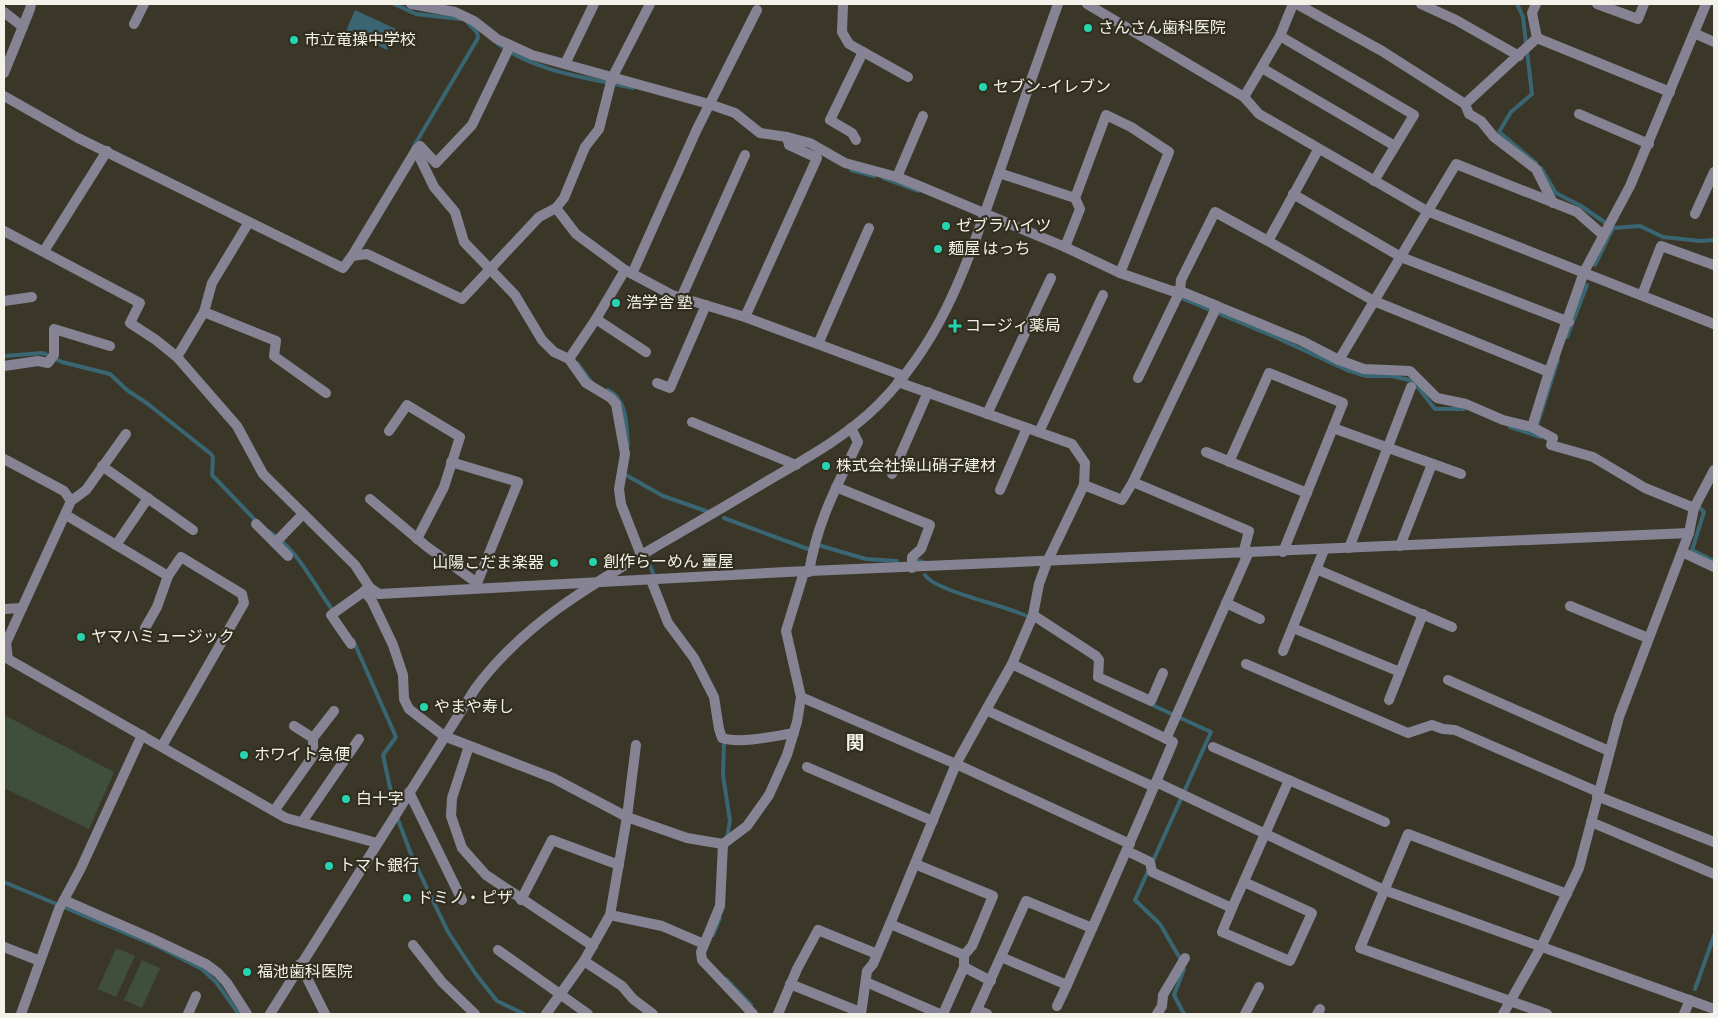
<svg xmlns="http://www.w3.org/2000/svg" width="1718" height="1018" font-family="'Sofia Sans Condensed','Noto Sans JP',sans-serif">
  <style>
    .green { fill: #404e3c }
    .water { fill: #396672 }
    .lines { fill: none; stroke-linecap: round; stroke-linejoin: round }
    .stream { stroke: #396672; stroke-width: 4 }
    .pedestrian { stroke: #868494; stroke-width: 10 }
    .minor { stroke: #868494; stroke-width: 10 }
    .tertiary { stroke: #868494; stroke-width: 10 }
    .poi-dot { fill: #26d5ae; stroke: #312d1f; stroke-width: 2 }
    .labels { text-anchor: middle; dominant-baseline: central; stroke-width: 4.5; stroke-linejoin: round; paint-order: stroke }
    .poi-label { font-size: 16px; fill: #f4f1e8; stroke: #312d1f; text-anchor: start }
    .quarter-label { font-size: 19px; font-weight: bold; fill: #f4f1e8; stroke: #312d1f }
  </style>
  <rect width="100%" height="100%" fill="#3b3728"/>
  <g class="green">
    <polygon points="4,715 114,772 89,829 4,788"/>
    <polygon points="116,948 135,956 116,997 98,989"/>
    <polygon points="142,960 160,968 142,1008 124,1000"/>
  </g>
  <polygon class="water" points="355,10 396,29 387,50 346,31"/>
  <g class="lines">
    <g class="stream">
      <polyline points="394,4 416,14 460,19"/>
      <polyline points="1517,4 1523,17 1532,94 1511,112 1499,132 1536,163"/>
      <path d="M498 44C536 72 588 78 633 88"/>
      <polyline points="414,146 478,38 477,32 468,23"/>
      <polyline points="1541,168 1556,193 1581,206 1613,228 1640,226 1663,237 1700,241 1714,240"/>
      <polyline points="851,170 874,176"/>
      <polyline points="883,178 918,191"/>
      <polyline points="1595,265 1613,228"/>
      <polyline points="1179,297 1273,336 1347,370 1366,376 1392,376 1413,381 1435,409 1464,409"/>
      <polyline points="1567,337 1587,285"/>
      <polyline points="4,356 43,353 62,362 110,374 127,390 148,404 211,454 213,457 212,475 257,522"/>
      <polyline points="577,363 592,383"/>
      <path d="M608 390C628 400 626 425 628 445"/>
      <polyline points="1510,427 1541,437"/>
      <polyline points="1536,429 1558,360"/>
      <polyline points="626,475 663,496 706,511"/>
      <polyline points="1696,504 1704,512 1692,550 1714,561"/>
      <polyline points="724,518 808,549"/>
      <path d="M268 531C298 549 313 584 334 612"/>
      <polyline points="817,547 818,545 866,559 897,561"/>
      <polyline points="915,560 923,562"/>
      <polyline points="648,561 653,573"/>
      <path d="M925 575C936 592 1010 606 1031 618"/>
      <polyline points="353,640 396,737 383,755 395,811"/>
      <polyline points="1150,704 1211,732 1152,863"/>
      <polyline points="724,741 723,775 730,821 727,837"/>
      <polyline points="397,817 412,857 448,932 475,973 497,1001 524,1014"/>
      <polyline points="1149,869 1135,900 1160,924 1181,960"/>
      <polyline points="4,882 161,948 202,969 216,982 239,1014"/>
      <polyline points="713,935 720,918"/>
      <polyline points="1184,969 1174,995 1184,1014"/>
      <polyline points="726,979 751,1005"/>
      <polyline points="1695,989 1714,936"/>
    </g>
    <polyline class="pedestrian" points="1684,1014 1690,1000"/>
    <g class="minor">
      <polyline points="411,4 455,12 474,21 497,39 532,55 709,104 735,113 760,133 787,137"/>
      <polyline points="843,4 842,32 849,44 908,77"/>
      <polyline points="1087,4 1244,97 1259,114 1427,211 1714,324"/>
      <polyline points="1297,4 1382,51 1465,104 1537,38 1532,13 1536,4"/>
      <polyline points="1421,4 1456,20 1519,56"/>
      <polyline points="1597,4 1638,19 1644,4"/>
      <polyline points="4,12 23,27"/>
      <polyline points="134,24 144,4"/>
      <polyline points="1694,33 1714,42"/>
      <polyline points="1280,36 1414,115 1374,181"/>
      <polyline points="1537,38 1670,92"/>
      <polyline points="565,64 594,4"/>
      <polyline points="1262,68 1395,146"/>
      <polyline points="4,73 30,9 31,4"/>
      <polyline points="4,96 78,138 343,268 352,256 367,254 462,299 539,217 556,208 564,198 585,147 599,129 612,78 650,4"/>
      <polyline points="1244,97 1280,36 1293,4"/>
      <polyline points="1465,104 1469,114 1481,121 1494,137 1536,169 1553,203"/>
      <polyline points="1579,114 1649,144"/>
      <polyline points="856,140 852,133 830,120 863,52"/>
      <polyline points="416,150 434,187 455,212 464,242 515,295 542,340 554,352 569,359 586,383 611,398 616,404 625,454 619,489 621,504 641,555"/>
      <polyline points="1318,150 1268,241 1374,301 1549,372 1584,272 1630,186 1706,4"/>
      <polyline points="999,173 1075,198 1080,209 1065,247"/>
      <polyline points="897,177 923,116"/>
      <polyline points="1293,194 1401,257 1569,322"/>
      <polyline points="1075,198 1106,115 1131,127 1169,152 1120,273"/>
      <polyline points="556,208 576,234 625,270"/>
      <polyline points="1695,214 1714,172"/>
      <polyline points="249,222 212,283 204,312 177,357 237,426 263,474 355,565 370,588 379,594 786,572 1689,533"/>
      <polyline points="4,231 140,303 130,323 156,340 177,357"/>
      <polyline points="44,251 107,151"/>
      <polyline points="352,256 416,150 420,146 436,163 472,125 510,46"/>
      <polyline points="632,274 697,129 757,10"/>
      <polyline points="1642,295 1661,246 1714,265"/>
      <polyline points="681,298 745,155"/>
      <polyline points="4,301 32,297"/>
      <polyline points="1217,306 1180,291 1181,280 1215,212 1268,241"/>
      <polyline points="204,312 276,341 274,356 326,393"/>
      <polyline points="596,319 646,352"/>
      <polyline points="818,344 869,228"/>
      <polyline points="569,359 596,319 625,270 672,295 745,317"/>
      <polyline points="1339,360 1364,369 1410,371 1437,398 1466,404 1503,420 1532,427 1549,372"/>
      <polyline points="4,366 38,361 48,363 54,355 54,329 110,346"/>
      <polyline points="904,376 745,317 817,158 789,145 787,137 810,143 845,163 897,177 924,188 1065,247 1120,273 1172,291 1180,291 1138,378"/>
      <polyline points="898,382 1072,444 1085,463 1084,485 1047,562 1039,584 1033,615 1096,656 1099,660 1098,677 1151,701 1163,673"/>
      <polyline points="657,383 670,388 706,305"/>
      <polyline points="987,414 1051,278"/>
      <polyline points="692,422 796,465"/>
      <polyline points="1532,427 1553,438 1551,445 1593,457 1645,488 1694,508"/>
      <polyline points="1333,428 1461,474"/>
      <polyline points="389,431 407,405 460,437 444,487 417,539"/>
      <polyline points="1039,432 1103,295"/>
      <polyline points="1206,452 1307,493"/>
      <polyline points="4,459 64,491 71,501 6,643 8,659 286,818 377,843"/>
      <polyline points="451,462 518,482 477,583 478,588"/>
      <polyline points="1229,462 1269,373 1343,403 1283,552"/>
      <polyline points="102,466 193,530"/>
      <polyline points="892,474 928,392"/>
      <polyline points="1133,482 1249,531 1243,554"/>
      <polyline points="1084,485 1122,500 1133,482 1217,306 1302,341 1339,360 1456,164 1577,212 1603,235"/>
      <polyline points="836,487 930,525 921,549 912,557 912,568"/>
      <polyline points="1000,490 1027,428"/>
      <polyline points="370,499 426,546 477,583"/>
      <polyline points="71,501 86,490 126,434"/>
      <polyline points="66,515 168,576 181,557 242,594 244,603 162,746"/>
      <polyline points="256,524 288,556"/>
      <polyline points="275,543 303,514"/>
      <polyline points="116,545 148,498"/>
      <polyline points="1400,546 1432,464"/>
      <polyline points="1349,548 1411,387"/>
      <polyline points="1682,552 1714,567"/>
      <polyline points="1316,569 1452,627"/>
      <path d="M809 572C817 522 836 488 858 442L851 428"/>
      <path d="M651 580 668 623 694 658 714 697 719 729 722 738C739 744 776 736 794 733"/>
      <polyline points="364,591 372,601 393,645 403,675 404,699 409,709 444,736 553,778 627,817 687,838 723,844 747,826 769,795 787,755 797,722 801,697 786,631 804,572"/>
      <polyline points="1226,603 1260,619"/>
      <polyline points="1570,606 1648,638"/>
      <polyline points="4,609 22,608"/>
      <polyline points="145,628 157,607 168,576"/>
      <polyline points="1293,628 1400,672"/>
      <polyline points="351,644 331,615 369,588"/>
      <polyline points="1283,651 1324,550"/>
      <polyline points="1012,664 1033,615"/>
      <polyline points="1246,664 1408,733 1432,725 1443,729 1455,730 1598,792"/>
      <polyline points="1448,680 1609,751"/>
      <polyline points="801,697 956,764 890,924 873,964 867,971 861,1014"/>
      <polyline points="1389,700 1423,614"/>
      <polyline points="986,710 956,764 1130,844"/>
      <polyline points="313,738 334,711"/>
      <polyline points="1166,739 1248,554"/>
      <polyline points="469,746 452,798 451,816 462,848 486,875 593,946"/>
      <polyline points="1213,747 1385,822"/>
      <polyline points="807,767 933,821"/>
      <polyline points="1156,782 1384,890 1714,1009"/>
      <polyline points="409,792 462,900"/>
      <polyline points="1597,796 1714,842"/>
      <polyline points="274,811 313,756 313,738 294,726"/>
      <polyline points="302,822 359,739"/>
      <polyline points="1591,822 1714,874"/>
      <polyline points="723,844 720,906 701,952 702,960 753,1014"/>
      <polyline points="1127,851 1150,862 1152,872 1232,908 1222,932 1290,961 1312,913 1244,882"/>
      <polyline points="915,864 993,896 972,946 964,955 964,967 943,1014"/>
      <polyline points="64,900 151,938 206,964 218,973 227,983 247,1014"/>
      <polyline points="521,900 552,840 619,865"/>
      <polyline points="1232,908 1289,780"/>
      <polyline points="610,915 662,926 704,944"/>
      <polyline points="890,924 964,955"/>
      <polyline points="413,945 442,982 475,1014"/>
      <polyline points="4,947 40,961"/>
      <polyline points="498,950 588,1014"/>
      <path d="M1001 957 1067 985C1103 904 1139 823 1173 742L1012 664 986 710 1154 787"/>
      <polyline points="584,961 622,986 633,999 653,1014"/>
      <polyline points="300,964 325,1014"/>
      <polyline points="964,967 991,981"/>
      <polyline points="866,982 940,1014"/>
      <polyline points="790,984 860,1012"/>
      <polyline points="1057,1006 1067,985"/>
      <polyline points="977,1010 987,1014"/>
      <polyline points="21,1014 59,909 81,868 142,735"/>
      <polyline points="188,1014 196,996"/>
      <polyline points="546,1014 584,961 610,915 627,817 636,745"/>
      <polyline points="778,1014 797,969 818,930 877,954"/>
      <polyline points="975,1014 1026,901 1092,928"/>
      <polyline points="1157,1014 1162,1006 1163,995 1185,958"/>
      <polyline points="1245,1014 1259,987"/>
      <polyline points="1317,1014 1320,1009"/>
      <polyline points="1503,1014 1541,947 1579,868 1619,717 1689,533 1694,508 1714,470"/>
      <polyline points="1547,1014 1360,948 1408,834 1567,894"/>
    </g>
    <path class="tertiary" d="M270 1014 475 689C521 626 589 586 655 547 693 525 731 503 769 480 807 458 847 436 878 405 945 338 968 260 999 173 1018 117 1038 60 1058 4"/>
  </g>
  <g class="poi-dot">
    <circle cx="1088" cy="28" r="5"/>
    <circle cx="294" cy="40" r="5"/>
    <circle cx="983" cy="87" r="5"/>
    <circle cx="946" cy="226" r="5"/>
    <circle cx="938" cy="249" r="5"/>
    <circle cx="616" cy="303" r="5"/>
    <path d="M952.5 318.5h5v5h5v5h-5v5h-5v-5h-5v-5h5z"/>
    <circle cx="826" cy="466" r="5"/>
    <circle cx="593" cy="562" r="5"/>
    <circle cx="554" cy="563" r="5"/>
    <circle cx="81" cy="637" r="5"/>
    <circle cx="424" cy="707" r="5"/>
    <circle cx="244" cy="755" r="5"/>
    <circle cx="346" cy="799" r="5"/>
    <circle cx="329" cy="866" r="5"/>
    <circle cx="407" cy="898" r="5"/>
    <circle cx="247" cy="972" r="5"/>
  </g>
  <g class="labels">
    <g class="poi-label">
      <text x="1098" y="28">さんさん歯科医院</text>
      <text x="304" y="40">市立竜操中学校</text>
      <text x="993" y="87">セブン-イレブン</text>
      <text x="956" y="226">ゼブラハイツ</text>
      <text x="948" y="249">麺屋 はっち</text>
      <text x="626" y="303">浩学舎 塾</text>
      <text x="965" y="326">コージィ薬局</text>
      <text x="836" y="466">株式会社操山硝子建材</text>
      <text x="603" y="562">創作らーめん 薑屋</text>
      <text x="544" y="563" text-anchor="end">山陽こだま楽器</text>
      <text x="91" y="637">ヤマハミュージック</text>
      <text x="434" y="707">やまや寿し</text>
      <text x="254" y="755">ホワイト急便</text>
      <text x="356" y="799">白十字</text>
      <text x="339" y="866">トマト銀行</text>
      <text x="417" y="898">ドミノ・ピザ</text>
      <text x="257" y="972">福池歯科医院</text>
    </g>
    <g class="quarter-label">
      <text x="855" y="743">関</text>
    </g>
  </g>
  <rect width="1718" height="1018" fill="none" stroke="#f4f1e8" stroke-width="10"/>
</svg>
